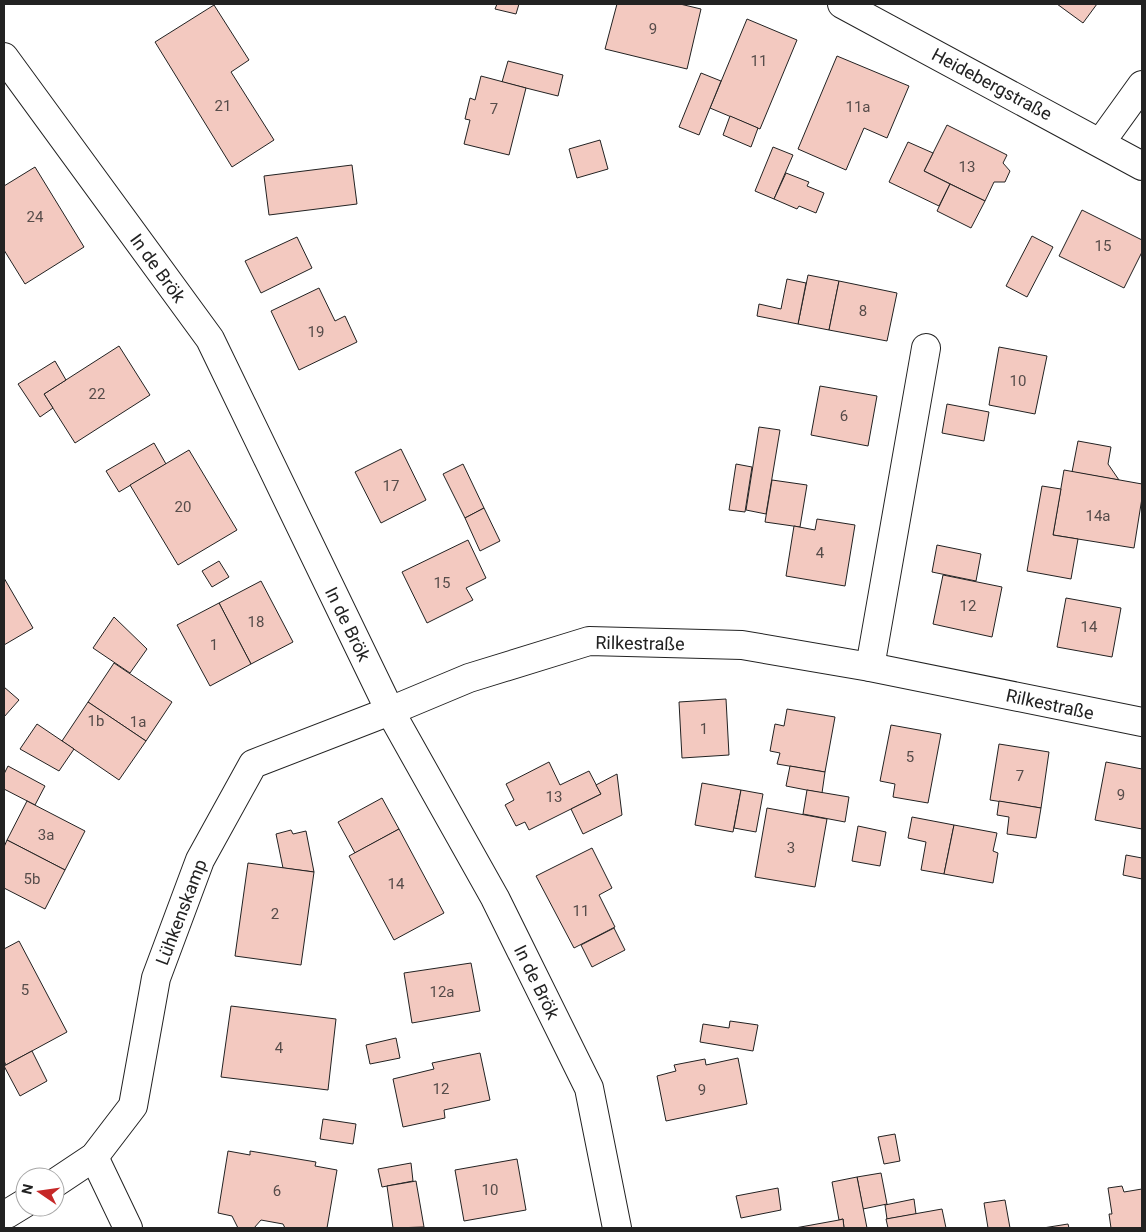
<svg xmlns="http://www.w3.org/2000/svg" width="1146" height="1232" font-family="Roboto,sans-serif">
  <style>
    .building { fill: #f3c9c0; stroke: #222 }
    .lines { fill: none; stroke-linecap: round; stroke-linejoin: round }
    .minor-casing { stroke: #222; stroke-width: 30 }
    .minor { stroke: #fff; stroke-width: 28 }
    .labels { text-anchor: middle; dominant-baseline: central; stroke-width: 4; stroke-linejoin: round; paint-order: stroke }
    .number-label { font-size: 15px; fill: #564c4a }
    .street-label { font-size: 18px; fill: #222; stroke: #fff }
  </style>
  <rect width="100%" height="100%" fill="#fff"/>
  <g class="building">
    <polygon points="497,4 519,4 516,14 495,9"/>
    <polygon points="617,4 680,4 701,9 687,69 605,49"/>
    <polygon points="1057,4 1097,4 1083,23"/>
    <polygon points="214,5 249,60 231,72 274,140 232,167 155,42"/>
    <polygon points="747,19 797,40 760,129 710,108"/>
    <polygon points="837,56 909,86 887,138 864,128 846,170 798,149"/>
    <polygon points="508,61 563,75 558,96 502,82"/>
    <polygon points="701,73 721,81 699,135 679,127"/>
    <polygon points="481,76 526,88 509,155 464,144 470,120 465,119 470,98 475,100"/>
    <polygon points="730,116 758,128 751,147 723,135"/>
    <polygon points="947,125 1007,155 1003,163 1010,171 1005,182 994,182 985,201 924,171"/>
    <polygon points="600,140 608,169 577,178 569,149"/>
    <polygon points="908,142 933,153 924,171 950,184 939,206 889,182"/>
    <polygon points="773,147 793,155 774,199 755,191"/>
    <polygon points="352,165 357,204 269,215 264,176"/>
    <polygon points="35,167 84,247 25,284 4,250 4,186"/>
    <polygon points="786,173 809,182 807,186 824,193 816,213 799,206 797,209 774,199"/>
    <polygon points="950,184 985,201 971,228 937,211"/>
    <polygon points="1082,210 1142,240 1142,252 1124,288 1059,256"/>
    <polygon points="1032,236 1053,247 1027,297 1006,286"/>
    <polygon points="297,237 312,268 261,293 245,261"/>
    <polygon points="808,275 839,281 829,330 798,324"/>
    <polygon points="787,279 806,283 798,324 757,316 759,304 781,309"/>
    <polygon points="839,281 897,293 887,341 829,330"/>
    <polygon points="319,288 335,321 345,316 357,342 299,370 271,311"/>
    <polygon points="119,346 150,395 75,443 44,394"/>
    <polygon points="999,347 1047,356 1035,414 989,405"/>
    <polygon points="55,361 66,380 44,394 53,408 40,417 18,384"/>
    <polygon points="820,386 877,396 868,446 811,435"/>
    <polygon points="947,404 989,412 984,441 942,433"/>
    <polygon points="759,427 780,430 766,514 746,510"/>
    <polygon points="1078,441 1111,447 1108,464 1119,480 1072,472"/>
    <polygon points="154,443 166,464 119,492 106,471"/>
    <polygon points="401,449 426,500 381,523 355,472"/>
    <polygon points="189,450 237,530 178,565 130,485"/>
    <polygon points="463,464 484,508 465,518 443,474"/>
    <polygon points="736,464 752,467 745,512 729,510"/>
    <polygon points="1064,470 1142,484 1142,498 1134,548 1053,535"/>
    <polygon points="772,480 807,485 800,527 765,522"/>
    <polygon points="1042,486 1061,489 1053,535 1078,539 1071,579 1027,571"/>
    <polygon points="484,508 500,541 480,551 465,518"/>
    <polygon points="817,519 855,525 845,586 786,576 794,526 815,530"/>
    <polygon points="468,540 486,578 466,588 473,600 427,623 402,572"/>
    <polygon points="937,545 981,554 976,581 932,572"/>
    <polygon points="219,561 229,577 212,587 202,571"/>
    <polygon points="943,575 1002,587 992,637 933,624"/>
    <polygon points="4,578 33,628 4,645"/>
    <polygon points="261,581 293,642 251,664 219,603"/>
    <polygon points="1066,598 1121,608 1112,657 1057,647"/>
    <polygon points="219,603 251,664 210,686 177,625"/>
    <polygon points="114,617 147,649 130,673 93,648"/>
    <polygon points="114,663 172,702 146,741 88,702"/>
    <polygon points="4,687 19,700 4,717"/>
    <polygon points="726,699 729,755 682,758 679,702"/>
    <polygon points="88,702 146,741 119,780 62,741"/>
    <polygon points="787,709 835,717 825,772 777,764 780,753 770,751 775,724 784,726"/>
    <polygon points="37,724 74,749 59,771 20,749"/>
    <polygon points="891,725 941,734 928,803 893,797 895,784 880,781"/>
    <polygon points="999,744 1049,752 1041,808 990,800"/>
    <polygon points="549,762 560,785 589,771 601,794 529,830 525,822 516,826 505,805 514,800 506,784"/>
    <polygon points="1106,762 1142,769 1142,829 1095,820"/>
    <polygon points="8,766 45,786 35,805 4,789 4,774"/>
    <polygon points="790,766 825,772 822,793 786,786"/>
    <polygon points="617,774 622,815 583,834 571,809 601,794 596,785"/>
    <polygon points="702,783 741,790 733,832 695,825"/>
    <polygon points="741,790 763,794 756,832 734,828"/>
    <polygon points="807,790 849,797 845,822 803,814"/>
    <polygon points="382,798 399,829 355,853 338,822"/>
    <polygon points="27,801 85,831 65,870 7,840"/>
    <polygon points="999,801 1041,808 1036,838 1007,834 1009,817 997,815"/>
    <polygon points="767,808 827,819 815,887 755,877"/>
    <polygon points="912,817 954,825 944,874 921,870 926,842 908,838"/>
    <polygon points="954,825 997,833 993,851 998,853 993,883 944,874"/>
    <polygon points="858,826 886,832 880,866 852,861"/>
    <polygon points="399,829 444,913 394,940 349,856"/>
    <polygon points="291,830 293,834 306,831 314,872 283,868 276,834"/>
    <polygon points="7,840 65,870 45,909 4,888 4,847"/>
    <polygon points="592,848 612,888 599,895 615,927 574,948 536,876"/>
    <polygon points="1126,855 1142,858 1142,879 1123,875"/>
    <polygon points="248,863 314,872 301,965 235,956"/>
    <polygon points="614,928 625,950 592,967 581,945"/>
    <polygon points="19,941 67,1032 6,1065 4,1061 4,949"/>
    <polygon points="471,963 480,1011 412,1023 404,973"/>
    <polygon points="231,1006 336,1019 328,1090 221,1077"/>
    <polygon points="730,1021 758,1025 753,1051 700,1042 703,1024 729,1028"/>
    <polygon points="396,1038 400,1058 370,1064 366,1045"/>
    <polygon points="32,1051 47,1081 20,1096 4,1066"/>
    <polygon points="480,1053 490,1100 444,1110 445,1118 403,1127 393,1079 434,1069 432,1063"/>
    <polygon points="738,1058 747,1104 666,1121 657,1076 676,1071 674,1065 705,1059 706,1065"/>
    <polygon points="323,1119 356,1124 353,1144 320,1139"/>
    <polygon points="895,1134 900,1161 884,1164 878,1137"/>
    <polygon points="228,1151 250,1155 250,1151 316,1162 315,1166 337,1170 327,1228 285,1228 283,1224 261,1220 254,1228 238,1228 232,1216 218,1213"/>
    <polygon points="517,1159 526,1210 464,1221 455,1170"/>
    <polygon points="411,1163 413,1181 382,1187 378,1169"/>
    <polygon points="881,1173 887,1204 863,1209 857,1177"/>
    <polygon points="857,1177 867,1228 844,1228 843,1219 839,1220 832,1182"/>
    <polygon points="416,1181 424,1227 393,1228 387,1186"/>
    <polygon points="1122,1186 1124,1192 1142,1189 1142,1228 1111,1228 1109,1214 1112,1214 1108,1188"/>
    <polygon points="778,1188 781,1210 741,1218 736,1196"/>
    <polygon points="914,1199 916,1214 887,1219 885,1205"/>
    <polygon points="1005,1200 1010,1228 988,1228 984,1203"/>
    <polygon points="942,1209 946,1228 888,1228 886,1219"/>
    <polygon points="843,1219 844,1228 795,1228 839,1220"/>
    <polygon points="1068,1224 1069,1228 1043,1228"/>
  </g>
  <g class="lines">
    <g class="minor-casing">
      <g id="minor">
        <polyline points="842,4 1142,166"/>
        <polyline points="4,57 210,339 390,711 495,898 589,1088 617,1228"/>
        <polyline points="1101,142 1142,85"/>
        <polyline points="870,667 926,348"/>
        <polyline points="94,1157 128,1228"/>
        <polyline points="55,1183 94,1157 133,1106 156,978 200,860 253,764 390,711 469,678 589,641 742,645 870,667 1142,722"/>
        <polyline points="4,1214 7,1214 25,1203"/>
      </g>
    </g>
    <use href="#minor" class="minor"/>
  </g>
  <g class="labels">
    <g class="number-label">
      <text x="653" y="29">9</text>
      <text x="759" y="61">11</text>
      <text x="223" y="106">21</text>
      <text x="858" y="107">11a</text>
      <text x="494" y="109">7</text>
      <text x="967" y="167">13</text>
      <text x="35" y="217">24</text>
      <text x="1103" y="246">15</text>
      <text x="863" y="311">8</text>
      <text x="316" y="332">19</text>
      <text x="1018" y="381">10</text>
      <text x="97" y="394">22</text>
      <text x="844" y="416">6</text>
      <text x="391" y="486">17</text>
      <text x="183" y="507">20</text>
      <text x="1098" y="516">14a</text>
      <text x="820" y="553">4</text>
      <text x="442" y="583">15</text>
      <text x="968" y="606">12</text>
      <text x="256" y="622">18</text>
      <text x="1089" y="627">14</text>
      <text x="214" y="645">1</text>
      <text x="96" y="721">1b</text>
      <text x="138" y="722">1a</text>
      <text x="704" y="729">1</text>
      <text x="910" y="757">5</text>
      <text x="1020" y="776">7</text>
      <text x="1121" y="795">9</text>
      <text x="554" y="797">13</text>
      <text x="46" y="835">3a</text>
      <text x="791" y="848">3</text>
      <text x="32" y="879">5b</text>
      <text x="396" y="884">14</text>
      <text x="581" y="911">11</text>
      <text x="275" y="914">2</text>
      <text x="25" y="990">5</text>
      <text x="442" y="992">12a</text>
      <text x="279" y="1048">4</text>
      <text x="441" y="1089">12</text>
      <text x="702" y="1090">9</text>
      <text x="490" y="1190">10</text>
      <text x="277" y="1191">6</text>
    </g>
    <g class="street-label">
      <text transform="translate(992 84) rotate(28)">Heidebergstraße</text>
      <text transform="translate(158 268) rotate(54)">In de Brök</text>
      <text transform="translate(348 624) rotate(64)">In de Brök</text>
      <text transform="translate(640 643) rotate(1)">Rilkestraße</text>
      <text transform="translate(1050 704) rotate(12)">Rilkestraße</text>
      <text transform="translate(181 912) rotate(-69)">Lühkenskamp</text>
      <text transform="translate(537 982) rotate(64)">In de Brök</text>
    </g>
  </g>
  <rect width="1146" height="1232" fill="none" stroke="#222222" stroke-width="10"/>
  <g transform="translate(40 1192) rotate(283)"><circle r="24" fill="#ffffff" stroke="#a7a7a7"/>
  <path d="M0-4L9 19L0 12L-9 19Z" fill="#c62828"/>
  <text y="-8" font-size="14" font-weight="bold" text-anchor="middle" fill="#222222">N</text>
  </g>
</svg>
